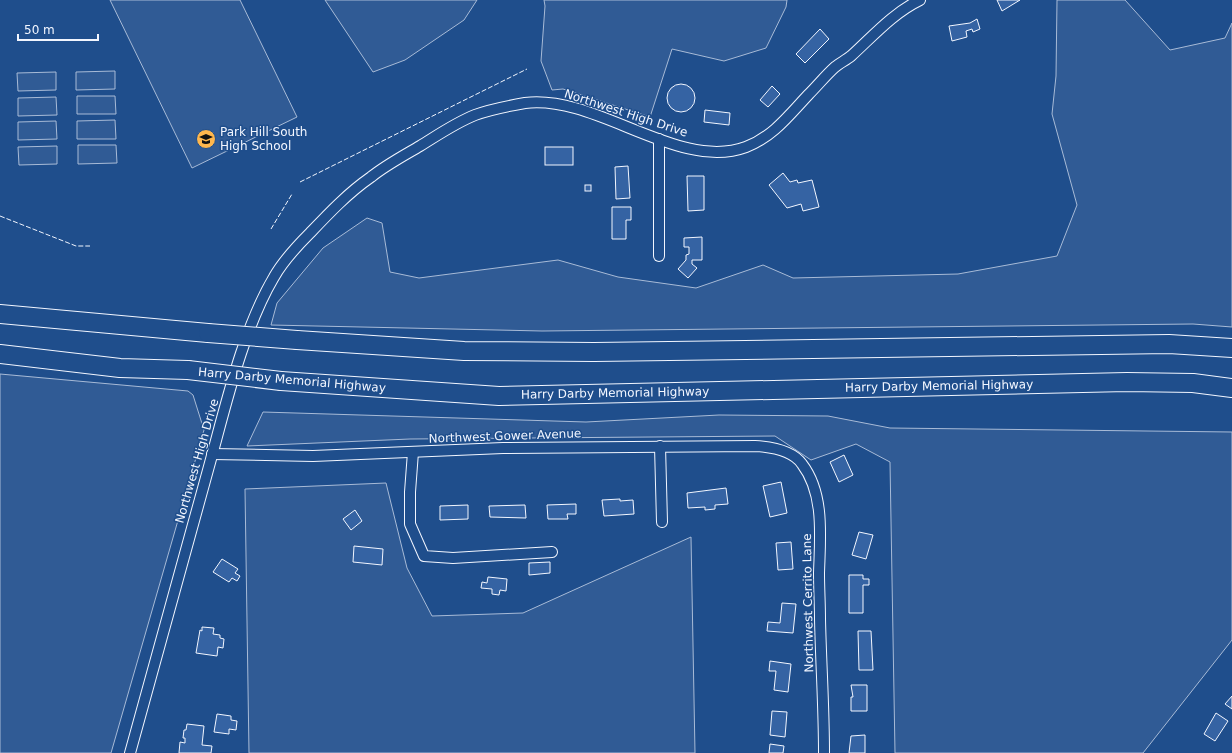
<svg xmlns="http://www.w3.org/2000/svg" width="1232" height="753" font-family="'DejaVu Sans',sans-serif">
  <style>
    .built { fill: #305b95; stroke: #a8bbd7 }
    .building { fill: #3563a3; stroke: #f2f6ff }
    .lines { fill: none; stroke-linecap: round; stroke-linejoin: round }
    .street-casing { stroke: #f2f6ff; stroke-width: 12 }
    .highway-casing { stroke: #f2f6ff; stroke-width: 20 }
    .street { stroke: #1f4e8c; stroke-width: 10 }
    .highway { stroke: #1f4e8c; stroke-width: 18 }
    .highway-bridge-casing { stroke: #f2f6ff; stroke-width: 20; stroke-linecap: butt }
    .highway-bridge { stroke: #1f4e8c; stroke-width: 18 }
    .fence { stroke: #f2f6ff; stroke-width: 1; stroke-dasharray: 5 2; stroke-linecap: butt }
    .labels { text-anchor: middle; dominant-baseline: central; stroke-width: 3; stroke-linejoin: round; paint-order: stroke }
    .street-label { font-size: 12px; fill: #f2f6ff; stroke: #1f4e8c }
    .poi-label { font-size: 12px; fill: #f2f6ff; stroke: #1f4e8c; text-anchor: start }
  </style>
  <rect width="100%" height="100%" fill="#1f4e8c"/>
  <g class="built">
    <polygon points="110,0 240,0 297,117 192,168"/>
    <polygon points="325,0 477,0 464,20 405,60 373,72"/>
    <polygon points="544,0 787,0 786,7 766,48 724,61 672,49 650,117 563,89 552,90 541,61 545,6"/>
    <polygon points="1057,0 1125,0 1170,50 1225,38 1232,23 1232,327 1193,324 542,331 271,325 277,303 323,248 367,218 382,223 390,272 419,278 558,260 618,277 696,288 763,265 793,278 958,274 1057,256 1077,205 1052,114 1056,76"/>
    <polygon points="115,71 115,89 76,90 76,72"/>
    <polygon points="56,72 56,90 18,91 17,73"/>
    <polygon points="77,96 115,96 116,114 77,114"/>
    <polygon points="56,97 57,115 18,116 18,98"/>
    <polygon points="115,120 116,139 77,139 77,121"/>
    <polygon points="56,121 57,139 18,140 18,122"/>
    <polygon points="78,145 116,145 117,163 78,164"/>
    <polygon points="57,146 57,164 19,165 18,147"/>
    <polygon points="0,374 188,391 193,395 204,430 111,753 0,753"/>
    <polygon points="263,412 586,422 719,415 828,416 890,428 1232,432 1232,640 1143,753 895,753 890,462 856,444 811,460 775,436 410,439 247,446"/>
    <polygon points="386,483 407,568 432,616 523,613 691,537 695,753 249,753 245,489"/>
  </g>
  <g class="building">
    <polygon points="997,0 1020,0 1002,11"/>
    <polygon points="977,19 980,29 973,32 972,29 966,31 967,37 952,41 949,26 970,23"/>
    <polygon points="820,29 829,39 805,63 796,54"/>
    <circle cx="681" cy="98" r="14"/>
    <polygon points="772,86 780,94 768,107 760,100"/>
    <polygon points="705,110 730,113 729,125 704,122"/>
    <rect x="545" y="147" width="28" height="18"/>
    <polygon points="628,166 630,198 616,199 615,167"/>
    <polygon points="783,173 790,182 797,180 798,183 812,180 819,207 803,211 801,204 787,208 769,185"/>
    <polygon points="687,176 704,176 704,210 688,211"/>
    <rect x="585" y="185" width="6" height="6"/>
    <polygon points="612,207 631,207 631,220 626,220 626,239 612,239"/>
    <polygon points="702,237 702,260 692,260 692,264 697,268 688,278 678,269 686,260 686,255 689,254 689,247 684,247 684,238"/>
    <polygon points="844,455 853,475 839,482 830,462"/>
    <polygon points="781,482 787,513 770,517 763,486"/>
    <polygon points="726,488 728,504 715,505 715,509 705,510 705,507 688,508 687,493"/>
    <polygon points="620,499 620,501 633,500 634,514 604,516 602,500"/>
    <polygon points="576,504 576,514 567,514 568,519 548,519 547,505"/>
    <polygon points="468,505 468,519 440,520 440,506"/>
    <polygon points="525,505 526,518 490,517 489,506"/>
    <polygon points="355,510 362,521 351,530 343,519"/>
    <polygon points="859,532 873,535 866,559 852,555"/>
    <polygon points="791,542 793,569 778,570 776,543"/>
    <polygon points="354,546 383,549 382,565 353,562"/>
    <polygon points="222,559 238,569 235,573 240,576 237,581 232,578 229,582 213,572"/>
    <polygon points="550,562 550,573 529,575 529,563"/>
    <polygon points="849,575 863,575 863,579 869,579 869,585 863,585 863,613 849,613"/>
    <polygon points="488,577 507,579 506,591 500,590 499,595 492,594 492,589 481,588 482,582 487,583"/>
    <polygon points="782,603 796,604 793,633 767,631 768,622 780,623"/>
    <polygon points="202,627 214,628 213,634 220,635 220,638 224,639 223,648 218,647 217,656 196,653 200,630 202,631"/>
    <polygon points="858,631 871,631 873,670 859,670"/>
    <polygon points="770,661 791,664 788,692 774,690 776,671 769,671"/>
    <polygon points="851,685 867,685 867,711 851,711 851,697 853,697"/>
    <polygon points="1232,696 1232,709 1225,704"/>
    <polygon points="772,711 787,712 785,737 770,735"/>
    <polygon points="1216,713 1228,721 1215,741 1204,734"/>
    <polygon points="217,714 231,716 231,720 237,721 236,730 229,729 229,734 214,732"/>
    <polygon points="187,724 204,726 202,745 212,746 211,753 179,753 180,742 185,743 185,738 183,738 184,730 186,730"/>
    <polygon points="865,735 865,753 849,753 851,736"/>
    <polygon points="770,744 784,746 783,753 769,753"/>
  </g>
  <g class="lines">
    <g class="street-casing">
      <g id="street">
        <polyline points="659,139 659,256"/>
        <polyline points="660,446 662,522"/>
        <polyline points="413,452 410,492 410,524 424,556 453,558 552,552"/>
        <path d="M212 454 313 456 503 448 755 446C771 447 792 450 802 464 825 494 820 538 819 573 819 588 820 604 820 619 821 664 824 708 824 753"/>
        <path d="M130 753C156 659 182 564 208 470 225 409 242 331 274 277 283 261 297 246 310 233 329 213 348 193 371 177 386 165 403 156 420 146 438 135 455 123 475 115 491 109 508 106 525 103 597 94 678 172 746 147 773 137 790 114 809 94 818 85 826 75 835 67 840 63 846 60 851 56 873 36 893 13 920 0"/>
      </g>
    </g>
    <g class="highway-casing">
      <g id="highway">
        <polyline points="0,314 208,333"/>
        <polyline points="297,340 464,351 594,352 1169,344 1232,348"/>
        <polyline points="0,354 120,368 188,370"/>
        <polyline points="281,381 499,396 1127,382 1193,383 1232,388"/>
      </g>
    </g>
    <use href="#street" class="street"/>
    <use href="#highway" class="highway"/>
    <g class="highway-bridge-casing">
      <g id="highway-bridge">
        <polyline points="208,333 297,340"/>
        <polyline points="188,370 281,381"/>
      </g>
    </g>
    <use href="#highway-bridge" class="highway-bridge"/>
    <g class="fence">
      <polyline points="300,182 527,69"/>
      <polyline points="0,216 76,246 90,246"/>
      <polyline points="271,229 292,194"/>
    </g>
  </g>
  <defs>
    <g id="school-disc" transform="scale(1)"><circle r="9.5" fill="#ffb74d" stroke="#1f4e8c"/><path d="M0-5L7-2L0 1L-7-2ZM-4 1L0 2.5L4 1V4Q0 6-4 4Z" fill="#111"/></g>
  </defs>
  <g fill-rule="evenodd">
    <use href="#school-disc" x="206" y="139"/>
  </g>
  <g class="labels">
    <g class="street-label">
      <text transform="translate(626 113) rotate(18)">Northwest High Drive</text>
      <text transform="translate(292 380) rotate(5)">Harry Darby Memorial Highway</text>
      <text transform="translate(939 386) rotate(-1)">Harry Darby Memorial Highway</text>
      <text transform="translate(615 393) rotate(-1)">Harry Darby Memorial Highway</text>
      <text transform="translate(505 436) rotate(-2)">Northwest Gower Avenue</text>
      <text transform="translate(197 461) rotate(-74)">Northwest High Drive</text>
      <text transform="translate(808 603) rotate(-91)">Northwest Cerrito Lane</text>
    </g>
    <g class="poi-label">
      <text x="220" y="132">Park Hill South<tspan x="220" dy="14">High School</tspan></text>
    </g>
  </g>
  <path d="M18 34v6h80v-6" fill="none" stroke="#f2f6ff" stroke-width="2"/>
  <text x="24" y="34" font-size="12" fill="#f2f6ff" stroke="#1f4e8c" stroke-width="3" paint-order="stroke">50 m</text>
</svg>
